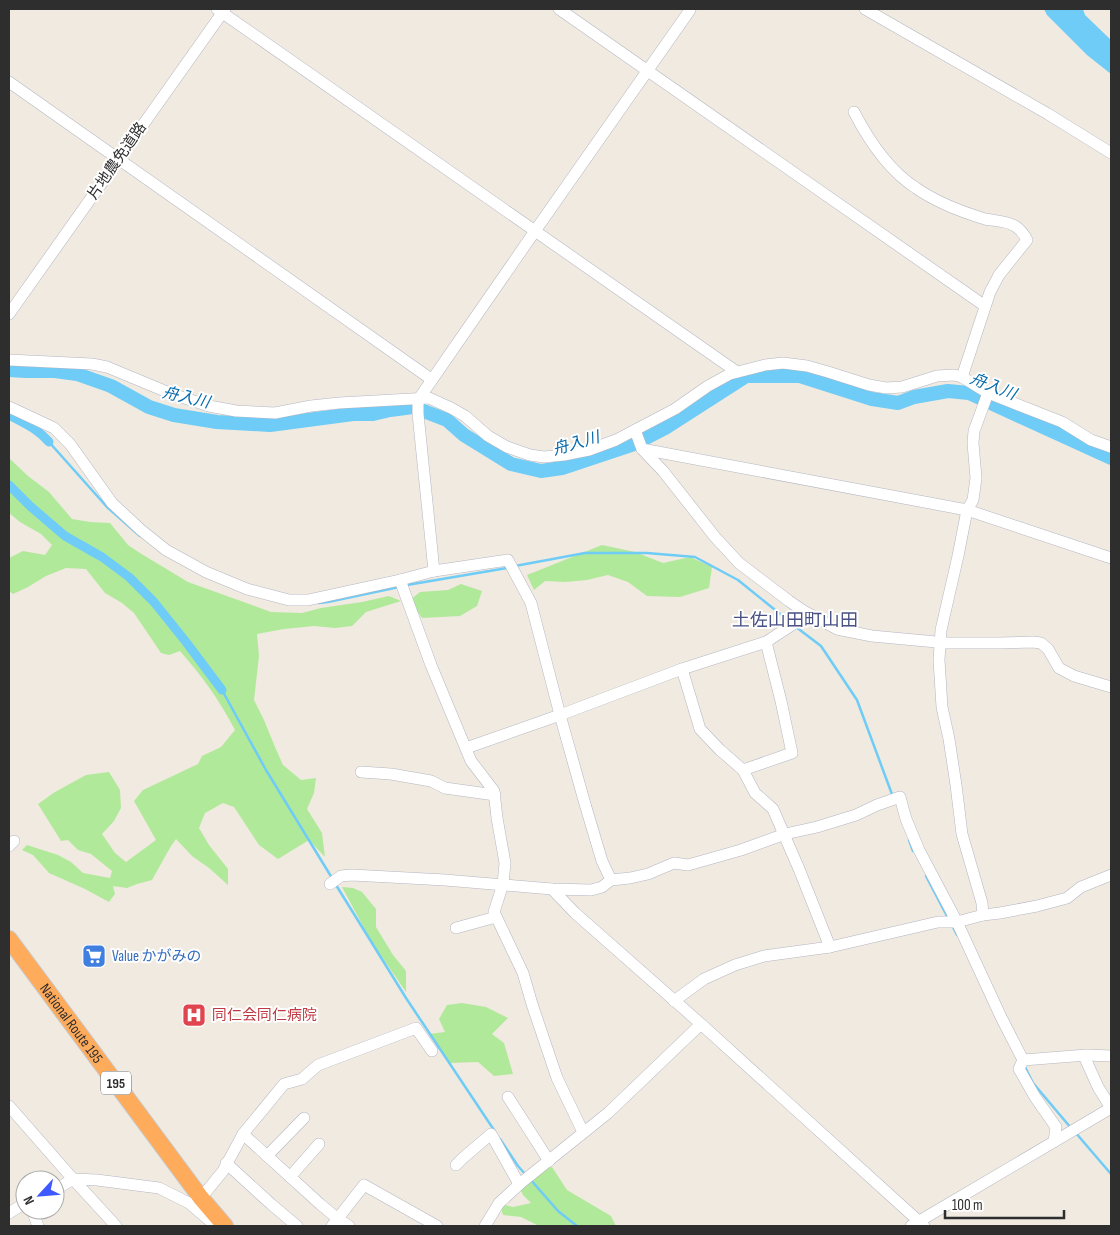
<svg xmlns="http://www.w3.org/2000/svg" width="1120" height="1235" font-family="'Sofia Sans Condensed','Noto Sans JP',sans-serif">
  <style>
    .green { fill: #b1e99a }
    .water { fill: #6eccf7 }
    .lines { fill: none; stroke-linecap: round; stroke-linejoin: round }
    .stream { stroke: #6eccf7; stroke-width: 2.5 }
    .canal { stroke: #6eccf7; stroke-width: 9 }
    .river { stroke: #6eccf7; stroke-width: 14 }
    .minor-casing { stroke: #b4b6c2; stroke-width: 12 }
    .highway-casing { stroke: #c9c9c9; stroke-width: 18 }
    .minor { stroke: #fff; stroke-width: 11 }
    .highway { stroke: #ffab5c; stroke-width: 16 }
    .labels { text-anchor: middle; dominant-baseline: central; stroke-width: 4; stroke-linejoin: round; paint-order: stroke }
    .shield { fill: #fff; stroke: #6d6d6d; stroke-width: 1 }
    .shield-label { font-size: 14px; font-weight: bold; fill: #2e2e2e }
    .street-label { font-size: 15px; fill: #2e2e2e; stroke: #fff }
    .shop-label { font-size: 15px; fill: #366cbe; stroke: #fff; text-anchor: start }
    .health-label { font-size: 15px; fill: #be3a42; stroke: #fff; text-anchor: start }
    .water-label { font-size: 16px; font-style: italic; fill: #046aac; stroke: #fff }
    .quarter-label { font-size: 18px; fill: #4a5183; stroke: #fff }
  </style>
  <rect width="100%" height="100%" fill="#f0eae0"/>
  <g class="green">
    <path d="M9 458 28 476 49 492 72 519 90 522 110 523 128 545 140 553 188 582 271 612 302 613 321 608 362 602 389 596 401 601 366 612 352 626 335 628 314 626 284 629 257 634 259 656 254 700 264 720 275 747 283 765 301 780 316 778 314 793 307 809 322 833 325 857 309 840 278 859 259 845 234 807 223 803 205 813 199 828 209 845 228 869V885L209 868 192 856 176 839 171 846 152 880 137 884 127 888 113 886 115 894 109 902 85 889 49 873 33 855 22 850 27 845 58 855 71 862 83 873 110 878 112 871 91 854 78 850 68 840 61 841 38 804 55 792 86 775 109 772 120 790 121 808 114 821 102 834 115 853 126 862 156 840 134 801 143 790 198 764 202 756 221 747 235 730C220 701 202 676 180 651L169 655 161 653 134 613 122 603 105 593 86 569 66 568 46 576 28 587 13 594 9 591V558L23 551 45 555 52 545 41 534 20 522 9 513Z"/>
    <polygon points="602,545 635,552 663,563 690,557 712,567 709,588 680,597 647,596 628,582 608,575 587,580 565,582 545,581 534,590 527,575"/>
    <polygon points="461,584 482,591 477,606 460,616 422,618 410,600 420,592 448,590"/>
    <polygon points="342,887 353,888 362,892 376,909 376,927 393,955 406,971 406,992 371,941"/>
    <polygon points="462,1003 486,1007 508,1018 492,1034 504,1043 513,1074 494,1076 478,1062 450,1063 438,1048 429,1034 445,1032 439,1019 447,1005"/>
    <polygon points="552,1167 567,1190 611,1216 616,1226 539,1226 521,1217 503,1215 500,1204 513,1207 531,1203 523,1195 518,1183 536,1170"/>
  </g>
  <polygon class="water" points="1044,9 1083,9 1085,15 1111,40 1111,74 1087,55 1047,15"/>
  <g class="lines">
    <g class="stream">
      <polyline points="49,442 107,507 140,536"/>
      <polyline points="515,566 585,553 647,553 695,557 738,580 790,622"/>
      <polyline points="407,585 507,568"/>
      <polyline points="319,603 328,602 399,587"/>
      <polyline points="796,627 821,646 857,700 893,797"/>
      <polyline points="222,690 266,770 332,878"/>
      <polyline points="909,840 913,851"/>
      <polyline points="926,876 948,918"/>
      <polyline points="336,885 406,998 494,1130"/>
      <polyline points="952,925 957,935"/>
      <polyline points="1025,1067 1033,1083 1071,1128"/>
      <polyline points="1075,1132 1111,1174"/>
      <polyline points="500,1139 518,1166 526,1175"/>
      <polyline points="530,1179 558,1211 577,1226"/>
    </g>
    <g class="canal">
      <path d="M9 415C24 423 38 429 49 442"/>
      <polyline points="9,485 30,506 65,536 102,557 129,577 154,602 186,642 222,690"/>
    </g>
    <polyline class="river" points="9,370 26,371 55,371 77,374 111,386 149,407 174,415 217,422 270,425 353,414 373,414 390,410 413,407 447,420 464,435 511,464 541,471 562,468 634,444 665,428 746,376 800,376 872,399 898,403 914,397 948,391 969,393 1111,458"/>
    <g class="minor-casing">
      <g id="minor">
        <polyline points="217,9 737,372"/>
        <polyline points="559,9 985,306"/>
        <polyline points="865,9 1048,114 1111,153"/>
        <polyline points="9,82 431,379"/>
        <path d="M854 112C869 141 888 170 916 188 936 202 962 212 985 219 995 221 1007 221 1015 226 1021 230 1024 234 1027 240L999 275 990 292 962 377"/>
        <polyline points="9,314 225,9"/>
        <polyline points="9,360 92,364 107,367 172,394 209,406 236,411 275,413 311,406 339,403 429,398 451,408 465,416 488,436 507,447 530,455 544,457 564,455 589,450 616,440 675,409 708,386 730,374 765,365 783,363 807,366 828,372 869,385 886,388 902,387 937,376 954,375 962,377 988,393 1062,422 1091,440 1111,447"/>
        <polyline points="9,407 54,428 70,444 112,503 141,530 166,550 206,572 247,589 289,600 308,600 400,580"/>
        <polyline points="635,430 642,449 663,471 715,537 739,563 789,601 802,610 837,629 872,636 947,643 1000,643 1033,642 1041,643 1048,649 1059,668 1074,676 1111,687"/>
        <polyline points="642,449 967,510 1111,558"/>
        <polyline points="682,669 700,729 720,750 743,770 755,793 773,809 799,869 830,947"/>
        <polyline points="466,748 560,715 682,669 766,642 798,621 802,610"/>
        <polyline points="743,770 792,753 781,701 766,642"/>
        <polyline points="361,772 391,774 431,781 445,788 495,795"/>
        <polyline points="9,846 14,841"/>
        <polyline points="611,880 630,878 648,874 674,863 688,865 741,850 785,834 817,827 856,815 877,805 900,797 906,819 919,850 957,922 1001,1017 1023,1060"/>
        <polyline points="330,884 341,876 352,875 445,880 552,889 591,890 602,887 611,880 602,861 585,804 560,715 531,603 508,560 434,571"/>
        <polyline points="552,889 575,913 701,1024 924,1226"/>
        <polyline points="983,915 982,903 962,834 956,785 949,739 942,707 939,660 941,630 958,556 967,510 973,500 976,478 973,443 974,431 988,393"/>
        <polyline points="456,928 496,917"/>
        <polyline points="674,1001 704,979 735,965 764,956 830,947 938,922 957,922 983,915 1000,913 1037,906 1067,898 1081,887 1111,875"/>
        <polyline points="1084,1056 1098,1087 1111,1108"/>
        <polyline points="1023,1060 1019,1069 1035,1097 1056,1127 1054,1142"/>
        <polyline points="1023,1060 1087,1055 1111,1056"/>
        <polyline points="508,1097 549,1161"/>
        <polyline points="9,1106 73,1179 116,1226"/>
        <polyline points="583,1132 557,1078 532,1004 523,973 494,912 503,884 505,863 497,818 494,791 471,761 431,665 400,580 434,571 418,414 418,400 535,231 690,10 689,9"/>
        <polyline points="243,1134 320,1204 338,1219 349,1226"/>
        <polyline points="267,1156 304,1118"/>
        <polyline points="226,1163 271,1204 297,1226"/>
        <polyline points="456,1165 463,1158 491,1134 519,1184"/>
        <polyline points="290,1177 319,1144"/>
        <polyline points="55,1189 60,1187 73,1179 97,1180 159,1188 189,1203 216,1226"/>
        <polyline points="201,1198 223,1171 243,1134 284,1084 302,1079 318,1065 416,1028 432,1051"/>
        <polyline points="32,1210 38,1226"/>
        <polyline points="9,1213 25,1203"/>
        <polyline points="332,1226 364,1185 437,1226"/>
        <polyline points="485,1226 499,1203 522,1182 608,1113 701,1024"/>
        <polyline points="911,1226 1111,1108"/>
      </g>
    </g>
    <g class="highway-casing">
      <g id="highway">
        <path id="s1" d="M9 939 201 1198 225 1226"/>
      </g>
    </g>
    <use href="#minor" class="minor"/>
    <use href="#highway" class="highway"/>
  </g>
  <defs>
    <g id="supermarket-square" transform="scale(1.25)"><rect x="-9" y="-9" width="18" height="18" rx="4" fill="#3f7fe0" stroke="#fff"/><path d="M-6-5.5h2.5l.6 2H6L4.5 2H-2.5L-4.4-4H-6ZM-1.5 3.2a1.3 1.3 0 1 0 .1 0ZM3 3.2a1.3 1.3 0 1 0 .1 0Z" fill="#fff"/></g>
    <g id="hospital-square" transform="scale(1.25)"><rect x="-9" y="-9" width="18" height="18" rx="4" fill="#e0444e" stroke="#fff"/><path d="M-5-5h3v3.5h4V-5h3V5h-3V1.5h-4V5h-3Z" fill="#fff"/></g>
  </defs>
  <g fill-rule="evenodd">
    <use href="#supermarket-square" x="94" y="956"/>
    <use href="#hospital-square" x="194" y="1015"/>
  </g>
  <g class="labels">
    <rect class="shield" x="101" y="1071.5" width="30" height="23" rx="4"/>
    <g class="shield-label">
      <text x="116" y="1083">195</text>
    </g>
    <g class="street-label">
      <text transform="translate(117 161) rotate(-55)">片地農免道路</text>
      <text stroke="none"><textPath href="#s1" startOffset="105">National Route 195</textPath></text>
    </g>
    <g class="shop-label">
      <text x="112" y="956">Value かがみの</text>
    </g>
    <g class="health-label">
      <text x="212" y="1015">同仁会同仁病院</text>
    </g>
    <g class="water-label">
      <text transform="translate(993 387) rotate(21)">舟入川</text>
      <text transform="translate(186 398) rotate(13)">舟入川</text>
      <text transform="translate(576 444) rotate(-16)">舟入川</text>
    </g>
    <g class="quarter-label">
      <text x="795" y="620">土佐山田町山田</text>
    </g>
  </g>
  <rect width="1120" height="1235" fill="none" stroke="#2e2e2e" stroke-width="20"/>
  <g transform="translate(40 1195) rotate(244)"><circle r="24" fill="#ffffff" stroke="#ababab"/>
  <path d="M0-4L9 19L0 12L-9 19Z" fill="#3e59ff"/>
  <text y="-8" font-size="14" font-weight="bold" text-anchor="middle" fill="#2e2e2e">N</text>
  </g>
  <path d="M945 1210v8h119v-8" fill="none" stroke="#2e2e2e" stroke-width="2.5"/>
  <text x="952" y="1210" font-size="15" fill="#2e2e2e" stroke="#ffffff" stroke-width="4" paint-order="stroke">100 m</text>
</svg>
